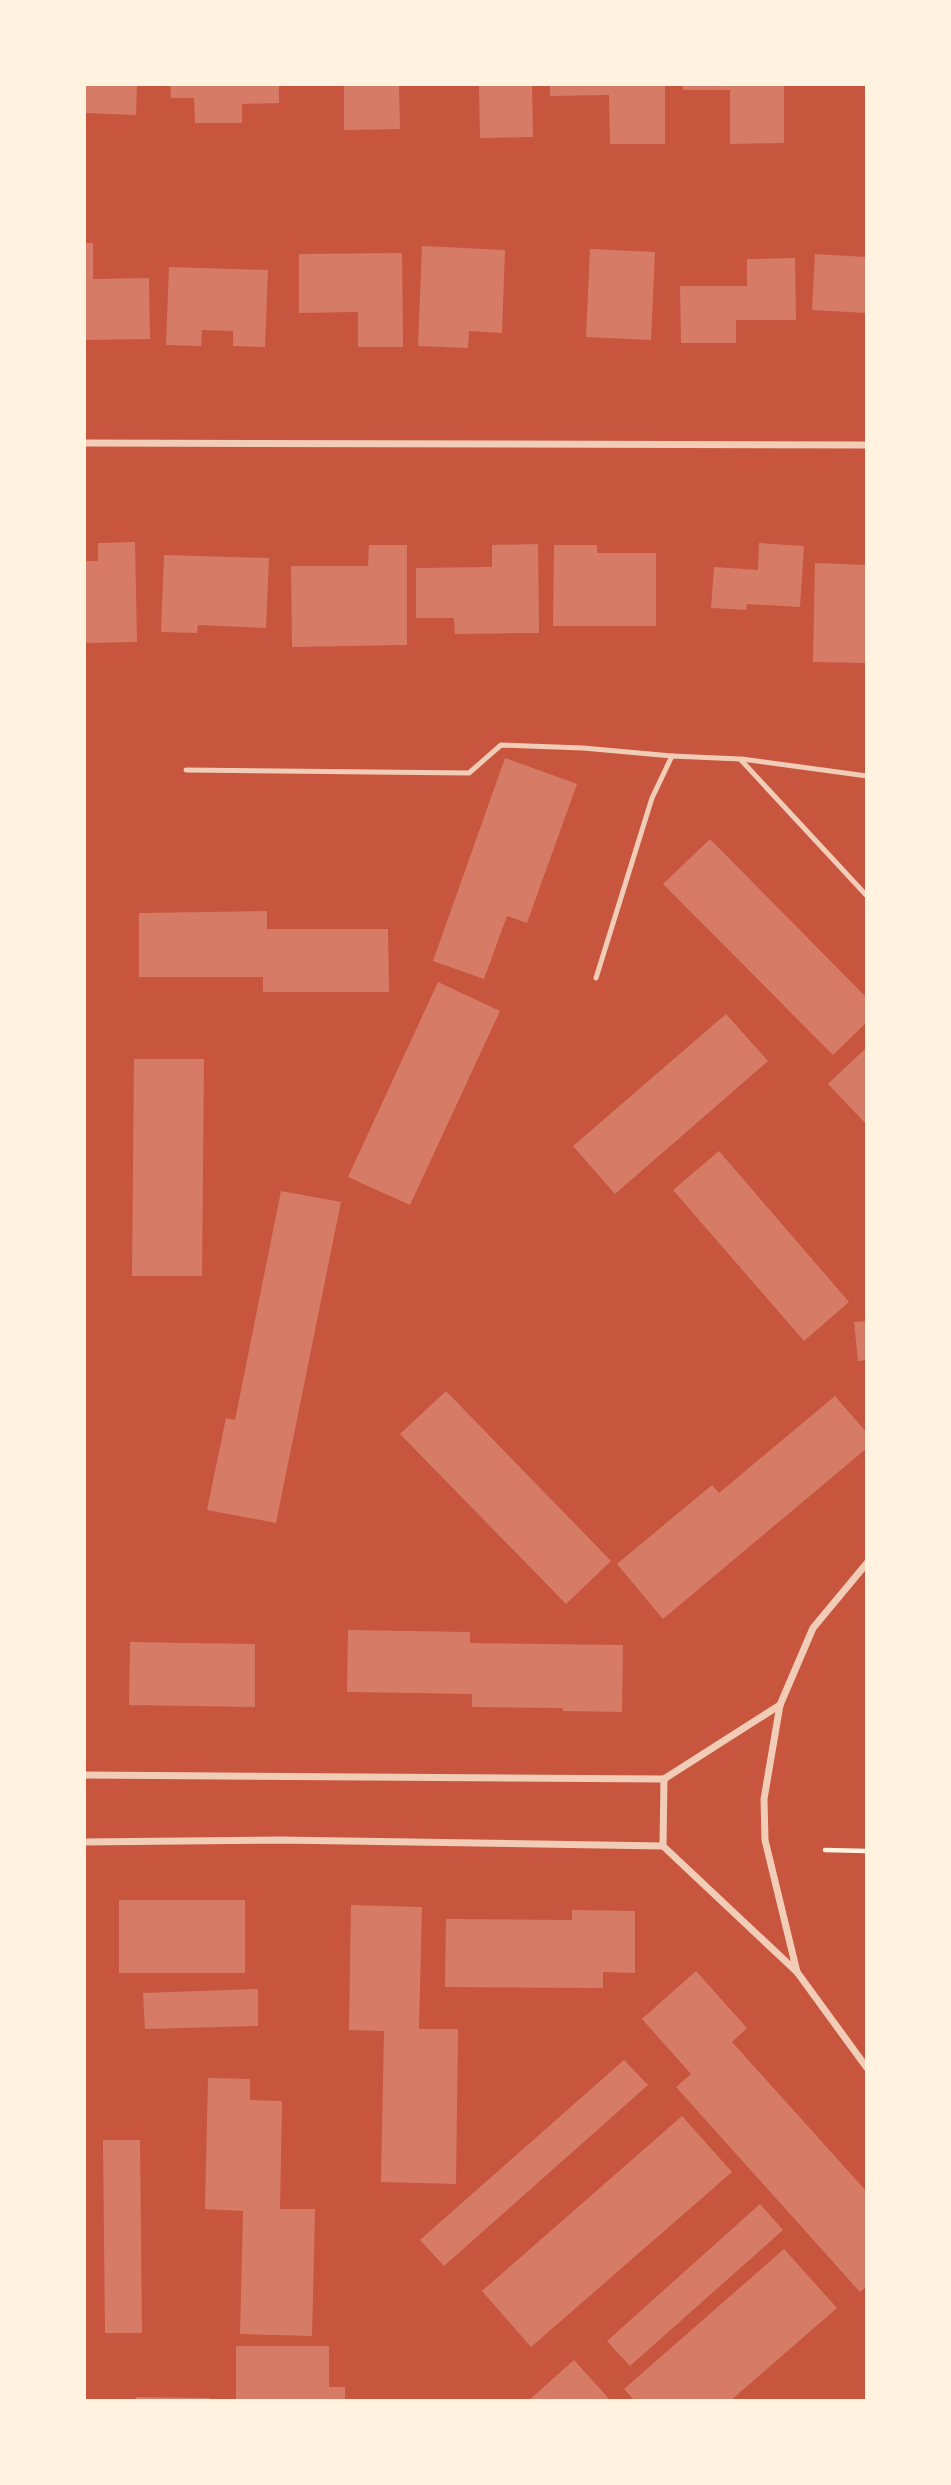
<svg xmlns="http://www.w3.org/2000/svg" width="951" height="2485" font-family="Cabin,sans-serif">
  <style>
    .building { fill: #d67c66 }
    .lines { fill: none; stroke-linecap: round; stroke-linejoin: round }
    .path { stroke: #fff3e0; stroke-width: 4.5 }
    .service { stroke: #f1ccb7; stroke-width: 5 }
    .minor { stroke: #f1ccb7; stroke-width: 7 }
  </style>
  <rect width="100%" height="100%" fill="#c8553d"/>
  <g class="building">
    <polygon points="84,84 137,84 136,115 84,113"/>
    <polygon points="170,84 279,84 279,103 242,104 242,123 195,123 194,98 171,98"/>
    <polygon points="344,84 399,84 400,129 344,130"/>
    <polygon points="479,84 532,84 533,137 480,138"/>
    <polygon points="550,84 665,84 665,144 610,144 609,95 550,96"/>
    <polygon points="683,84 784,84 784,143 730,144 730,90 683,90"/>
    <polygon points="84,243 93,243 93,279 149,278 150,339 84,340"/>
    <polygon points="422,246 505,250 502,333 469,331 468,348 418,346"/>
    <polygon points="590,249 655,252 651,340 586,337"/>
    <polygon points="402,253 403,347 358,347 358,312 299,313 299,254"/>
    <polygon points="815,254 867,257 867,313 812,310"/>
    <polygon points="795,258 796,320 736,320 736,343 681,343 680,286 747,286 747,259"/>
    <polygon points="169,267 268,270 265,347 233,346 233,331 202,330 201,346 166,345"/>
    <polygon points="135,542 137,642 84,643 84,561 98,561 98,543"/>
    <polygon points="759,543 804,546 800,607 747,604 746,610 711,608 714,567 758,570"/>
    <polygon points="538,544 539,633 455,634 454,618 416,618 416,568 492,567 492,545"/>
    <polygon points="369,545 407,545 407,645 292,647 291,566 368,566"/>
    <polygon points="554,545 597,545 597,553 656,553 656,626 553,626"/>
    <polygon points="164,555 269,558 266,628 198,625 197,633 161,632"/>
    <polygon points="815,563 867,565 867,663 813,662"/>
    <polygon points="505,758 577,784 527,923 507,916 484,979 433,961"/>
    <polygon points="710,839 867,998 867,1022 833,1055 663,884"/>
    <polygon points="267,911 267,929 388,929 389,992 263,992 263,977 139,977 139,913"/>
    <polygon points="438,982 500,1011 410,1205 348,1177"/>
    <polygon points="726,1014 768,1061 615,1194 573,1146"/>
    <polygon points="867,1047 867,1125 828,1084"/>
    <polygon points="134,1059 204,1059 202,1276 132,1276"/>
    <polygon points="719,1151 849,1302 804,1341 673,1190"/>
    <polygon points="281,1191 341,1202 276,1523 207,1510 226,1418 235,1420"/>
    <polygon points="867,1321 867,1360 858,1361 854,1322"/>
    <polygon points="446,1391 611,1561 566,1604 400,1434"/>
    <polygon points="835,1396 867,1433 867,1448 663,1619 617,1564 712,1485 719,1493"/>
    <polygon points="348,1630 470,1632 470,1643 623,1645 622,1712 563,1711 563,1708 472,1707 472,1694 347,1692"/>
    <polygon points="130,1642 255,1644 255,1707 129,1705"/>
    <rect x="119" y="1900" width="126" height="73"/>
    <polygon points="351,1905 422,1907 419,2029 458,2029 456,2184 381,2182 384,2031 349,2030"/>
    <polygon points="572,1910 635,1911 635,1973 603,1972 603,1988 445,1987 446,1919 572,1920"/>
    <polygon points="696,1971 747,2028 732,2042 867,2192 867,2286 860,2292 676,2087 691,2074 642,2019"/>
    <polygon points="258,1989 258,2026 145,2029 143,1993"/>
    <polygon points="624,2060 648,2085 444,2266 420,2240"/>
    <polygon points="208,2078 250,2079 250,2100 282,2101 280,2209 315,2209 312,2336 240,2334 243,2211 205,2209"/>
    <polygon points="682,2116 732,2172 531,2347 482,2291"/>
    <polygon points="103,2140 140,2140 142,2333 105,2333"/>
    <polygon points="760,2204 783,2230 630,2366 607,2341"/>
    <polygon points="784,2249 837,2308 730,2401 635,2401 624,2389"/>
    <polygon points="236,2346 329,2346 329,2387 345,2387 345,2401 236,2401"/>
    <polygon points="574,2360 611,2401 528,2401"/>
    <polygon points="136,2397 210,2398 210,2401 136,2401"/>
  </g>
  <g class="lines">
    <polyline class="path" points="825,1850 867,1851"/>
    <g class="service">
      <polyline points="742,759 867,776"/>
      <polyline points="186,770 469,773 501,745 583,748 672,756"/>
      <polyline points="596,978 652,798 672,756 740,759 867,896"/>
    </g>
    <g class="minor">
      <polyline points="84,443 867,445"/>
      <polyline points="867,1563 813,1628 780,1705 764,1799 765,1840 797,1972 867,2068"/>
      <polyline points="84,1775 664,1779 780,1705"/>
      <polyline points="84,1842 281,1840 663,1846 797,1972"/>
      <polyline points="663,1846 664,1779"/>
    </g>
  </g>
  <rect width="951" height="2485" fill="none" stroke="#fff3e0" stroke-width="172"/>
</svg>
